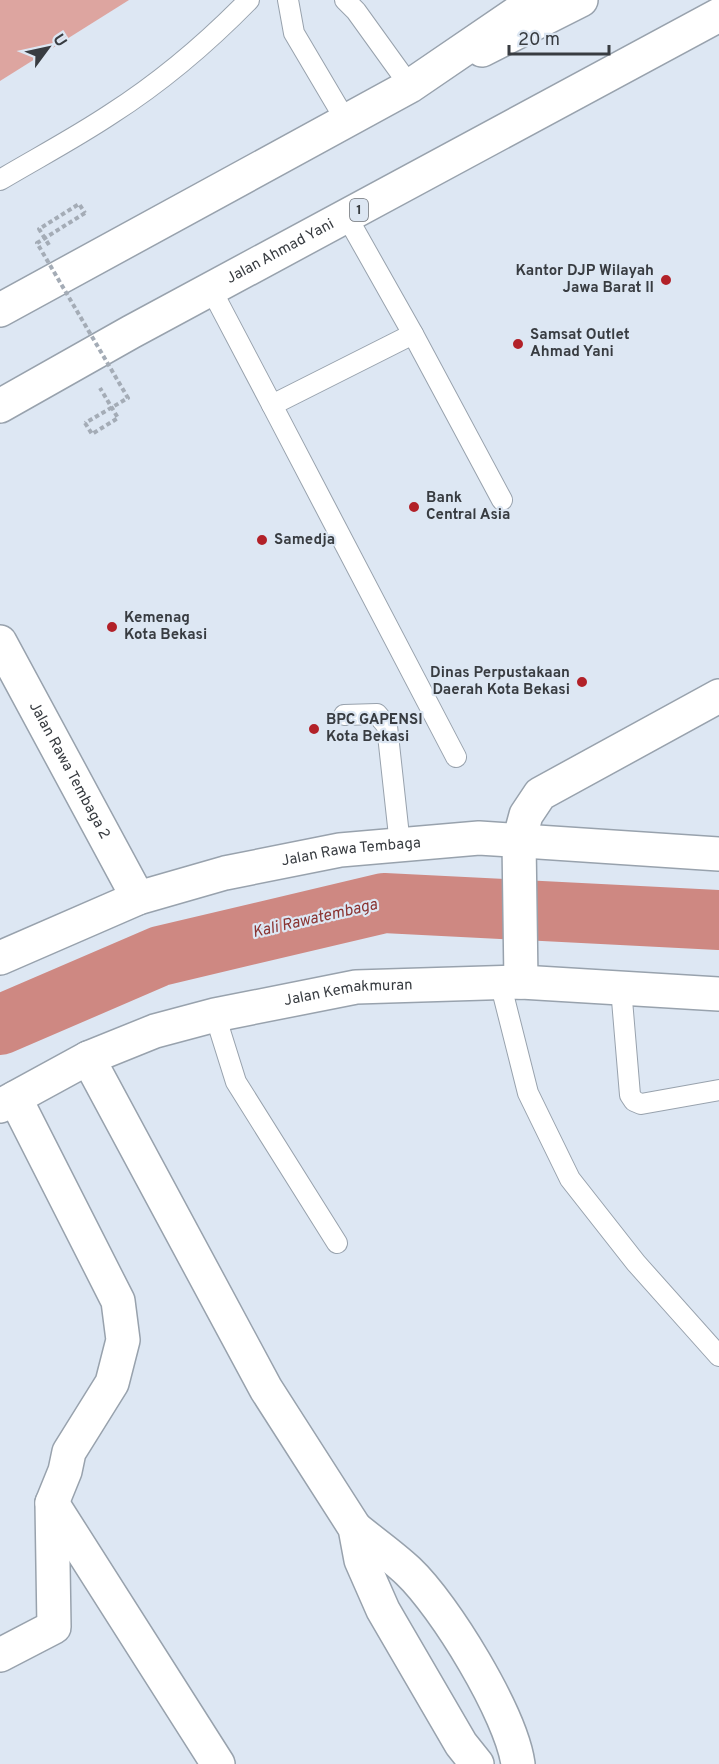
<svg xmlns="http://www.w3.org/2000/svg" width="719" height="1764" font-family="Overpass,sans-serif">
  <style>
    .green { fill: #dda5a0 }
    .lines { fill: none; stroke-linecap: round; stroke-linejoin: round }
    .river { stroke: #ce8882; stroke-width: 60 }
    .service-casing { stroke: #98a2ad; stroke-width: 22 }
    .minor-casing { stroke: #98a2ad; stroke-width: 36 }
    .tertiary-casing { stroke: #98a2ad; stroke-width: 36 }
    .primary-casing { stroke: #98a2ad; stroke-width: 36 }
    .trunk-casing { stroke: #98a2ad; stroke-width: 36 }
    .path { stroke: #a4acb6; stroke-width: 4; stroke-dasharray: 4.5 3; stroke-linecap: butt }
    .service { stroke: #fff; stroke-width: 20 }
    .minor { stroke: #fff; stroke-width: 33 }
    .tertiary { stroke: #fff; stroke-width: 33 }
    .primary { stroke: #fff; stroke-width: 33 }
    .trunk { stroke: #fff; stroke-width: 33 }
    .path-bridge { stroke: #a4acb6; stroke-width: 4; stroke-dasharray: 4.5 3; stroke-linecap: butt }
    .poi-dot { fill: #b22128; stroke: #dde7f3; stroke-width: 2 }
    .labels { text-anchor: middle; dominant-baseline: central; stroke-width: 4.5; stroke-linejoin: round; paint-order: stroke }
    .shield { fill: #dde7f3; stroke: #6a6f76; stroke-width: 1.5 }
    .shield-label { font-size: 14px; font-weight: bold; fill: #383c41 }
    .street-label { font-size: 15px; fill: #383c41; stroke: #dde7f3 }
    .poi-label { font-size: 15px; font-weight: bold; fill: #383c41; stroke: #dde7f3; text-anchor: start }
    .water-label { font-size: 16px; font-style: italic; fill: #8a3432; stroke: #dde7f3 }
  </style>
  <rect width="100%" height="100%" fill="#dde7f3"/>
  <polygon class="green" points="0,0 129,0 0,81"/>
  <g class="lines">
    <polyline class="river" points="0,1025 160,956 384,903 719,920"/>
    <g class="service-casing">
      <g id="service">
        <polyline points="288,0 294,33 346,121"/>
        <polyline points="345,0 356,11 410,86"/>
        <path d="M0 180C37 158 75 138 111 114 161 82 207 43 249 0"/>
        <polyline points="347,217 413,334 502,500"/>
        <polyline points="211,289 272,405"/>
        <polyline points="413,334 272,405 456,757"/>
        <polyline points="344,715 377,714 387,726 400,845"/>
        <polyline points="500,982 528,1093 570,1179 636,1263 719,1356"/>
        <polyline points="621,988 630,1095 634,1101 641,1104 719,1090"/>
        <polyline points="215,1015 236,1082 337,1243"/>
      </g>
    </g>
    <g class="minor-casing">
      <g id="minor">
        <path id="s1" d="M0 642 138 898"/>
        <polyline points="519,841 526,815 540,794 719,696"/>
        <polyline points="88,1058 266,1389 355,1528 361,1560 383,1610 461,1744 477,1764"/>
        <polyline points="52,1503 218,1764"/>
        <path d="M355 1528C372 1542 392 1556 408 1571 445 1606 511 1714 518 1764"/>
        <polyline points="0,1655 54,1627 52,1503 65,1471 69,1452 112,1383 123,1340 118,1301 15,1098"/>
      </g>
    </g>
    <g class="tertiary-casing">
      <g id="tertiary">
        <polyline points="519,841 521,982"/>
        <path id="s2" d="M0 958 138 898 225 873 340 850 479 838 719 854"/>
        <path id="s3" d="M0 1106 88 1058 155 1031 215 1015 356 987 521 982 719 994"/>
      </g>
    </g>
    <g class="primary-casing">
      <polyline id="primary" points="482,50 581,0"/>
    </g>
    <g class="trunk-casing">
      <g id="trunk">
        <polyline points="0,310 410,86 536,0"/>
        <path id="s4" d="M0 406 131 332 719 15"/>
      </g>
    </g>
    <g class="path">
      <polyline points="49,245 39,229 79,204 85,213"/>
      <polyline points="85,423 92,434 118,418 100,388"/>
    </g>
    <use href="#service" class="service"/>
    <use href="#minor" class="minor"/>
    <use href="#tertiary" class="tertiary"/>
    <use href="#primary" class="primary"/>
    <use href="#trunk" class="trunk"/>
    <polyline class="path-bridge" points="85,213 37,243 128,398 85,423"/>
  </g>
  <g class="poi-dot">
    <circle cx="666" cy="280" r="6"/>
    <circle cx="518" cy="344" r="6"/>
    <circle cx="414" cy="507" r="6"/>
    <circle cx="262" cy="540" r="6"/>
    <circle cx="112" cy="627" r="6"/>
    <circle cx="582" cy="682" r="6"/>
    <circle cx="314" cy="729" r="6"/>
  </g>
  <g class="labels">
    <rect class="shield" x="350" y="199" width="18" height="22" rx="4.5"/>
    <g class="shield-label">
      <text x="359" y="210">1</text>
    </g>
    <g class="street-label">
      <text stroke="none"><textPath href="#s4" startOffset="320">Jalan Ahmad Yani</textPath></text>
      <text stroke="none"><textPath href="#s1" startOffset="146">Jalan Rawa Tembaga 2</textPath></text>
      <text stroke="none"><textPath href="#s2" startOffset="369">Jalan Rawa Tembaga</textPath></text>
      <text stroke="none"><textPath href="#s3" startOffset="370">Jalan Kemakmuran</textPath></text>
    </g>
    <g class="poi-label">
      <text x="654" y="271" text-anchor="end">Kantor DJP Wilayah<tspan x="654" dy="17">Jawa Barat II</tspan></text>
      <text x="530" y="335">Samsat Outlet<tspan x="530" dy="17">Ahmad Yani</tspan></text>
      <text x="426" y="498">Bank<tspan x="426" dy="17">Central Asia</tspan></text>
      <text x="274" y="540">Samedja</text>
      <text x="124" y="618">Kemenag<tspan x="124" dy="17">Kota Bekasi</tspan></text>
      <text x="570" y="673" text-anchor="end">Dinas Perpustakaan<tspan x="570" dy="17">Daerah Kota Bekasi</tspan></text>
      <text x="326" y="720">BPC GAPENSI<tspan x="326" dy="17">Kota Bekasi</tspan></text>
    </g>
    <g class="water-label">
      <text transform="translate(315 919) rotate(-13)">Kali Rawatembaga</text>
    </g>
  </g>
  <g transform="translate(48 48) rotate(57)" stroke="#dde7f3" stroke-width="4.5" paint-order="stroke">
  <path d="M0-4.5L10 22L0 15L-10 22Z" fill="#383c41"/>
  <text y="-9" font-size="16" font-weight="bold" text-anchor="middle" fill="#383c41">U</text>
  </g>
  <path d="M509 45v9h100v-9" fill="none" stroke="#383c41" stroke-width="3"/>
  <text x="518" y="45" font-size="18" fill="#383c41" stroke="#dde7f3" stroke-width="4.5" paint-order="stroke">20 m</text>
</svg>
